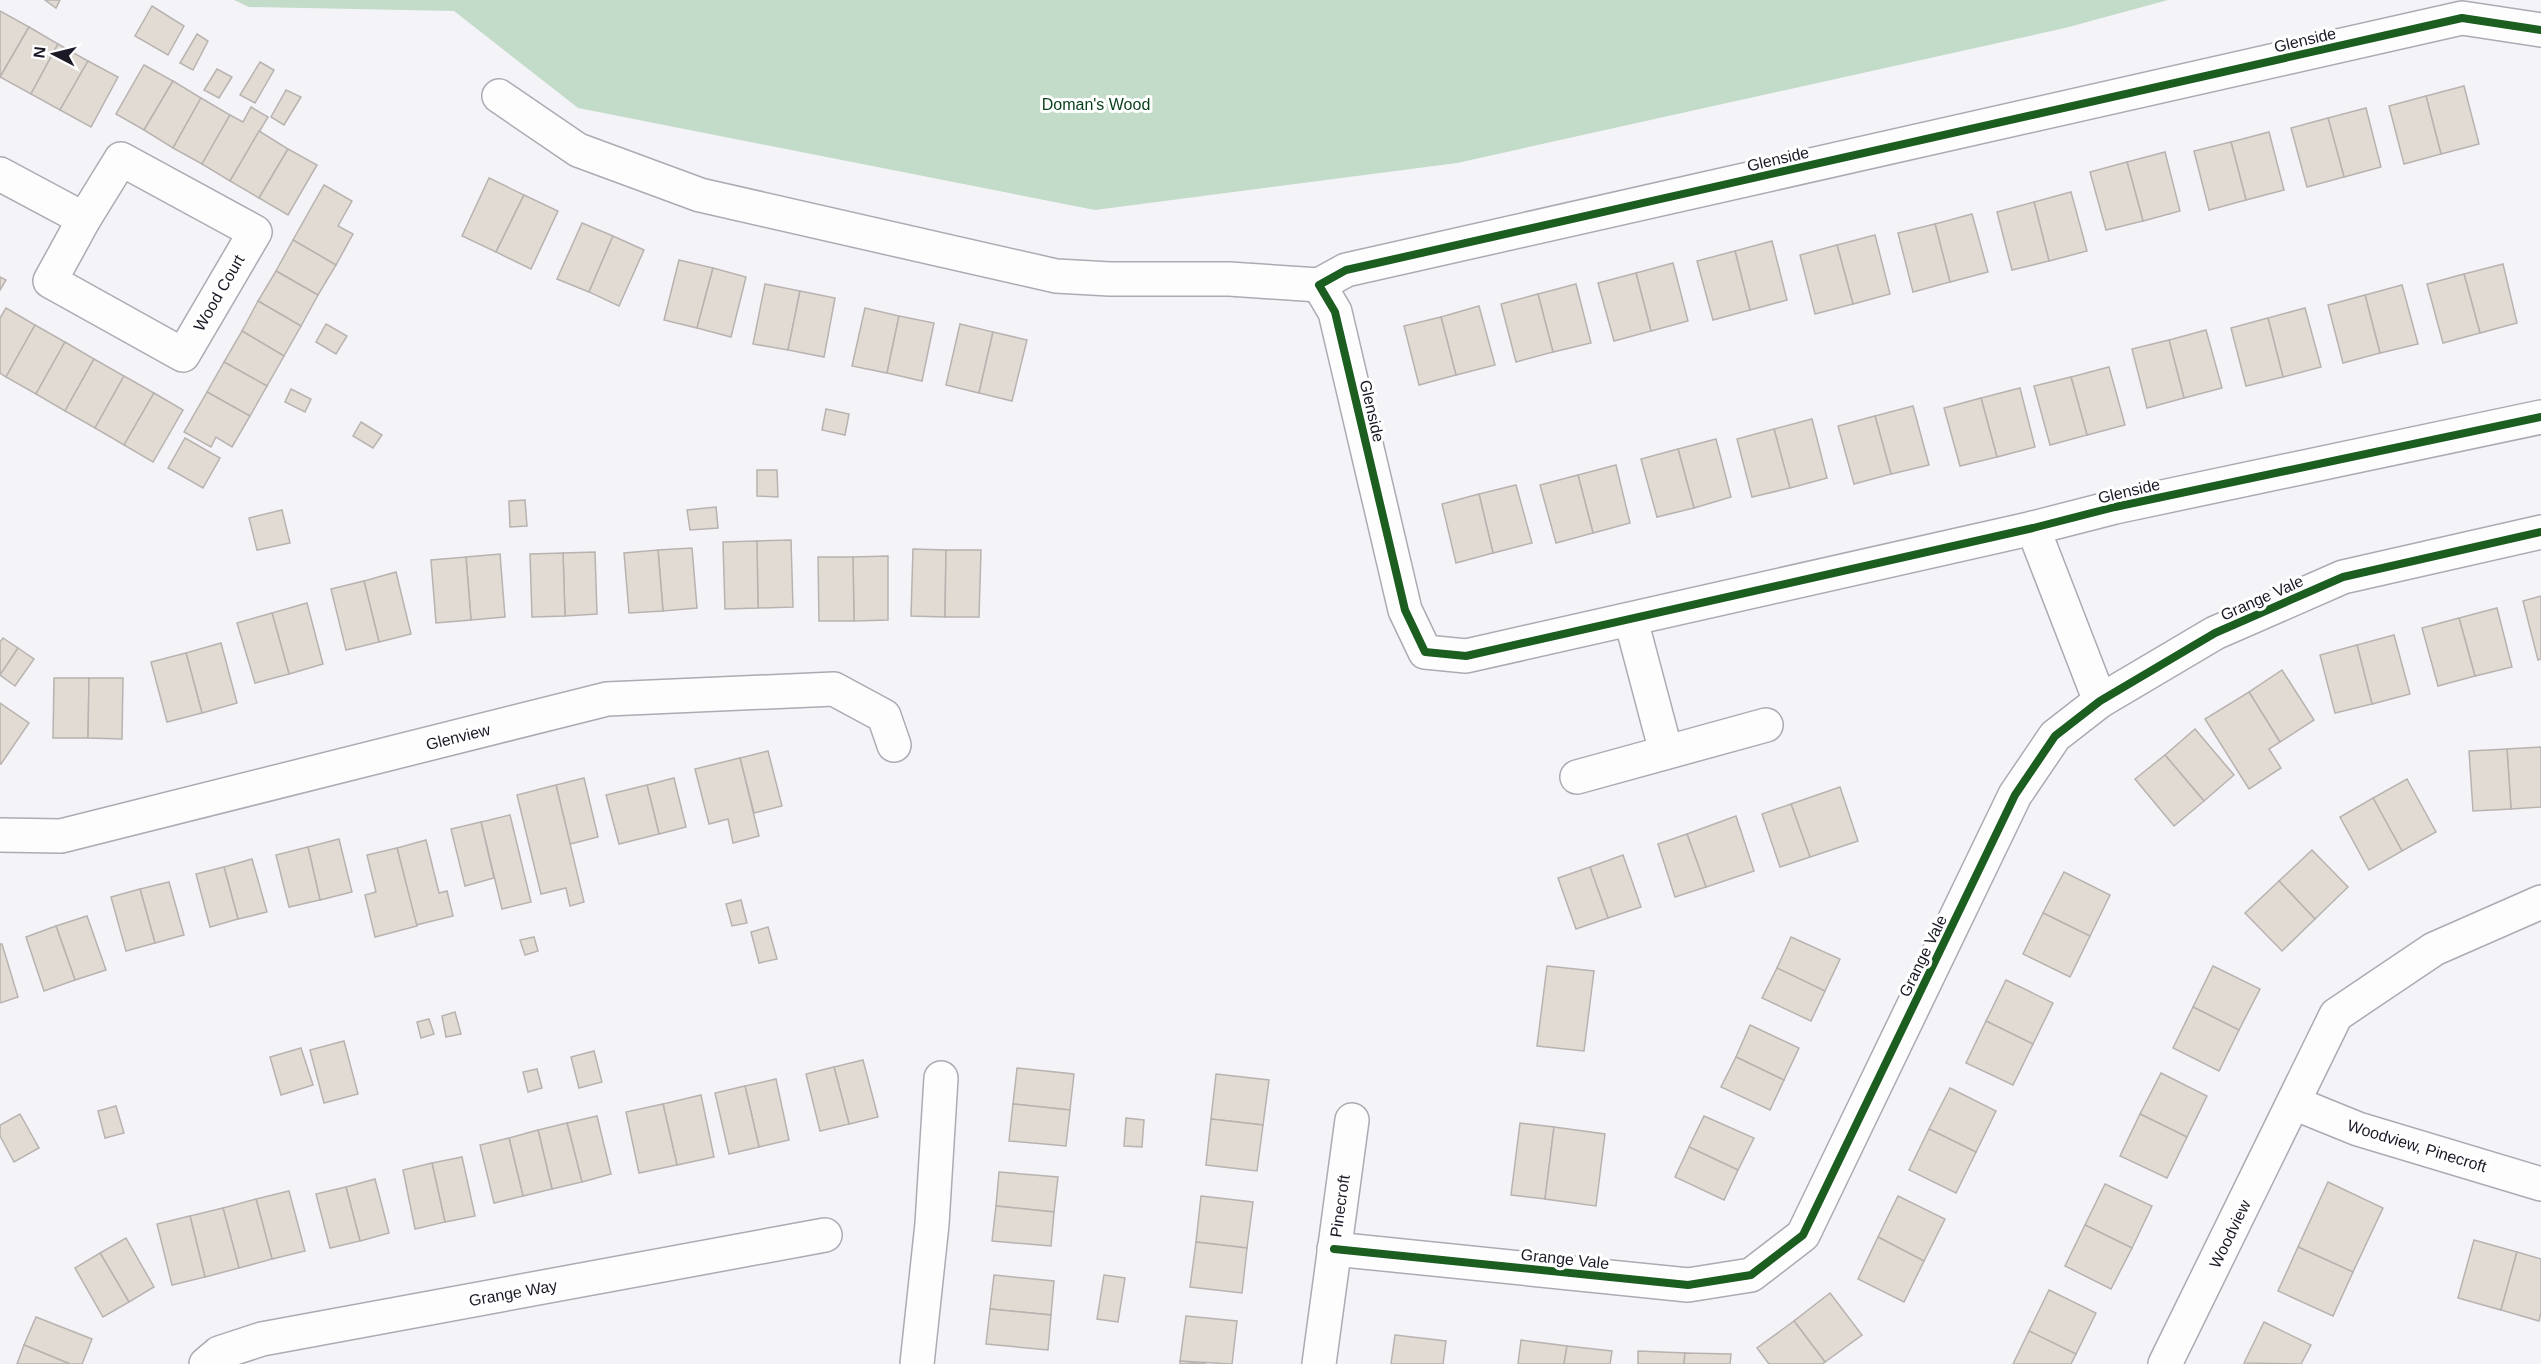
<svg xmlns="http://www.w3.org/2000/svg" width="2541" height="1364" font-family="Arial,sans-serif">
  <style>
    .forest { fill: #c3dcc9 }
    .building { fill: #e2dbd4; stroke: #b8b3b0; stroke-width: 1.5 }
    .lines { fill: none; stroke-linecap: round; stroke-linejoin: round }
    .minor-casing { stroke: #acaab3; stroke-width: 36 }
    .minor { stroke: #fdfdfe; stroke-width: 33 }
    .cycleway-casing { stroke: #fff; stroke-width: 11 }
    .cycleway { stroke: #1b5e20; stroke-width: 8 }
    .labels { text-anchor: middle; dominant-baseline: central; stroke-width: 6; stroke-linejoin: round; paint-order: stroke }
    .street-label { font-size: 16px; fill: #1c1926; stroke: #fff }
    .park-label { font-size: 16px; fill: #063e1a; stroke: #fff }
  </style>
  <rect width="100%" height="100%" fill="#f4f3f8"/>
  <polygon class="forest" points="234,0 2168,0 2065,28 1457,163 1095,210 578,108 454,11 249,7"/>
  <g class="building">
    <polygon points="45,0 60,0 56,8"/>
    <polygon points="152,6 184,26 168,55 135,36"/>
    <polygon points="0,11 29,27 0,77"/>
    <polygon points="29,27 58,44 31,94 0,77"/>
    <polygon points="197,34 208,41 193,70 180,63"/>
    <polygon points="58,44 88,61 60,110 31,94"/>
    <polygon points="88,61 118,77 91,127 60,110"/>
    <polygon points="260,62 274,70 255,103 240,95"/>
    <polygon points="144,65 173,81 144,130 116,114"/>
    <polygon points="217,69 232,77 219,98 204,90"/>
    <polygon points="173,81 201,98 173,148 144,130"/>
    <polygon points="2464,86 2479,144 2441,154 2426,96"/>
    <polygon points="286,90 301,97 284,125 271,117"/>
    <polygon points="2426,96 2441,154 2404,164 2389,106"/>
    <polygon points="201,98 230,115 202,164 173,148"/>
    <polygon points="251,107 268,117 230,181 202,164 230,115 243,122"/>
    <polygon points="2366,108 2381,167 2344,177 2328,118"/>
    <polygon points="2328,118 2344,177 2307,187 2291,128"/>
    <polygon points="259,131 288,149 259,198 230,181"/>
    <polygon points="2269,132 2284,190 2246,200 2231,142"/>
    <polygon points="2231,142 2246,200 2209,210 2194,151"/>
    <polygon points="288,149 317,165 288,215 259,198"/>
    <polygon points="2165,152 2180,211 2143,221 2127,162"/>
    <polygon points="2127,162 2143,221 2106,230 2090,172"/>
    <polygon points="489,178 524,195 496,252 462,236"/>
    <polygon points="324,185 352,201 338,226 353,234 336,265 293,240"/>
    <polygon points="2071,192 2087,251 2049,261 2034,202"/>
    <polygon points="524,195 558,211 531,269 496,252"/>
    <polygon points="2034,202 2049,261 2012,270 1997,212"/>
    <polygon points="1972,214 1988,272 1950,282 1935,224"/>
    <polygon points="582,223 613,236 589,292 557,279"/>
    <polygon points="1935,224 1950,282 1913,292 1898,233"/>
    <polygon points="1875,235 1890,294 1853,304 1837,245"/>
    <polygon points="613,236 644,250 619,306 589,292"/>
    <polygon points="293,240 336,265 318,295 276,271"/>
    <polygon points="1772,241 1787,300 1750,310 1735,251"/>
    <polygon points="1837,245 1853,304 1815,314 1800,255"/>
    <polygon points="1735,251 1750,310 1713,320 1697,261"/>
    <polygon points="679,260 713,268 697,328 664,320"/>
    <polygon points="1673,263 1688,321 1651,331 1636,273"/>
    <polygon points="2503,264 2517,323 2480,333 2464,274"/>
    <polygon points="713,268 746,277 731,337 697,328"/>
    <polygon points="276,271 318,295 301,326 258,301"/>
    <polygon points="1636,273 1651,331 1614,341 1598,283"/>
    <polygon points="2464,274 2480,333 2443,343 2427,284"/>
    <polygon points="0,277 6,280 0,290"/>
    <polygon points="765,284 800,291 788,350 753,344"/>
    <polygon points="1576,284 1591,343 1553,352 1538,294"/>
    <polygon points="2402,285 2418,344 2380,353 2365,295"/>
    <polygon points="800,291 835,298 824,357 788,350"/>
    <polygon points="1538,294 1553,352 1516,362 1501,304"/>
    <polygon points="2365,295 2380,353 2343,363 2328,305"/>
    <polygon points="258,301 301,326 284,356 242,331"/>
    <polygon points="1479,306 1495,365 1456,375 1441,317"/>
    <polygon points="6,308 35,325 6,377 0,373 0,318"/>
    <polygon points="865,308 899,316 887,373 852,366"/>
    <polygon points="2305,308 2321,367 2283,377 2268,318"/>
    <polygon points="899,316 934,323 922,381 887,373"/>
    <polygon points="1441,317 1456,375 1419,385 1404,326"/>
    <polygon points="2268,318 2283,377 2246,386 2231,328"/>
    <polygon points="326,324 347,336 336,354 316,342"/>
    <polygon points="960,324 993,332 979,393 946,385"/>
    <polygon points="35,325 65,342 36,394 6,377"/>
    <polygon points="2206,330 2222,388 2184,398 2169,340"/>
    <polygon points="242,331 284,356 267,386 224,362"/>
    <polygon points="993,332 1027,340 1012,401 979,393"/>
    <polygon points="2169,340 2184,398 2147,408 2132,349"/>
    <polygon points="65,342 94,359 65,411 36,394"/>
    <polygon points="94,359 124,376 95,428 65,411"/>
    <polygon points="224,362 267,386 250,416 207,392"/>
    <polygon points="2109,367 2125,425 2087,435 2071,377"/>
    <polygon points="124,376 154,393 124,445 95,428"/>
    <polygon points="2071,377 2087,435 2050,445 2034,386"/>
    <polygon points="2020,388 2035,447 1997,457 1981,398"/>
    <polygon points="291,389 311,399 305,412 285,402"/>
    <polygon points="207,392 250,416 232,447 216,437 211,447 184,432"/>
    <polygon points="154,393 183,410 153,462 124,445"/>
    <polygon points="1981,398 1997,457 1960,466 1944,408"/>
    <polygon points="1913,406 1929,465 1891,474 1875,416"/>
    <polygon points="826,409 849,414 845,435 822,430"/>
    <polygon points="1875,416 1891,474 1854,484 1838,426"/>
    <polygon points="1812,419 1827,478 1790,488 1774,429"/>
    <polygon points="361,422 382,435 373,448 353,436"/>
    <polygon points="1774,429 1790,488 1752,497 1737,439"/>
    <polygon points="185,438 220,458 203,488 168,468"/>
    <polygon points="1716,439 1731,497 1694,508 1678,449"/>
    <polygon points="1678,449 1694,508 1657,517 1641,459"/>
    <polygon points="1616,465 1630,523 1593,533 1578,475"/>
    <polygon points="757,470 777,470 778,497 757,496"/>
    <polygon points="1578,475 1593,533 1556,543 1540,485"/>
    <polygon points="1516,485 1532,543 1493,553 1479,494"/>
    <polygon points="1479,494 1493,553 1456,563 1442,504"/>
    <polygon points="525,500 527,526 510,527 509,501"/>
    <polygon points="716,507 718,528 690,530 687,510"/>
    <polygon points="282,510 290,543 257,550 249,518"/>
    <polygon points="791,540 793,607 758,608 757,541"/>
    <polygon points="757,541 758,608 725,609 723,542"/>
    <polygon points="692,548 697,608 663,611 658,550"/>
    <polygon points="913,549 946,550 945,617 911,616"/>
    <polygon points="658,550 663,611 629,613 624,553"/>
    <polygon points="946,550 981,550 979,617 945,617"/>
    <polygon points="595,552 597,614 565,616 563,553"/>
    <polygon points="563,553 565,616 532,617 530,554"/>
    <polygon points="500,554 505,617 471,620 466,557"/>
    <polygon points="888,556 888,620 854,621 853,557"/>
    <polygon points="466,557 471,620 436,623 431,560"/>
    <polygon points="818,557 853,557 854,621 819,621"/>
    <polygon points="396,572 411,634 379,642 364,581"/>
    <polygon points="364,581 379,642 346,650 331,589"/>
    <polygon points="2541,596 2541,659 2538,660 2523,601"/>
    <polygon points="307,603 323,664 289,674 272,613"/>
    <polygon points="2497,608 2512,667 2475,676 2459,618"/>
    <polygon points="272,613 289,674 255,683 237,623"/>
    <polygon points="2459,618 2475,676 2438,686 2422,628"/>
    <polygon points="2394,635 2410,694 2372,704 2357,645"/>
    <polygon points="3,638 18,648 0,675 0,642"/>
    <polygon points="221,643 237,703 202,713 186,653"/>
    <polygon points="2357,645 2372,704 2335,713 2320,655"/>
    <polygon points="18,648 34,659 15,686 0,675"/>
    <polygon points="186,653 202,713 167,722 151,662"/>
    <polygon points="2282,670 2314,720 2280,742 2249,692"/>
    <polygon points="54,678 89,678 88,738 53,738"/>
    <polygon points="89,678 123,678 122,739 88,738"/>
    <polygon points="2249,692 2280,742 2269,749 2281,768 2249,789 2205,719"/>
    <polygon points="0,703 29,723 1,764 0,764"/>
    <polygon points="2195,729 2234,775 2204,801 2165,755"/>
    <polygon points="2541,747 2541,807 2511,809 2507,749"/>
    <polygon points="2507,749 2511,809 2473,811 2469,751"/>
    <polygon points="768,751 782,806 754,813 740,758"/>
    <polygon points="2165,755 2204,801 2174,826 2135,779"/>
    <polygon points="740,758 759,836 733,843 728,819 709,824 695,769"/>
    <polygon points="584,778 598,837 570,844 556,785"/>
    <polygon points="674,778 686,827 659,834 647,785"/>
    <polygon points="2407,779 2436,832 2402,851 2373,798"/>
    <polygon points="556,785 584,902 570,906 566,888 541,894 517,795"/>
    <polygon points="647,785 659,834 619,844 606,795"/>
    <polygon points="1840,787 1858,841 1810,857 1791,804"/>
    <polygon points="2373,798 2402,851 2369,870 2340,817"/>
    <polygon points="1791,804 1810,857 1780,867 1762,814"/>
    <polygon points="510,815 531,902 502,909 481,822"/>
    <polygon points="1736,816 1754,871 1706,887 1687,834"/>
    <polygon points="481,822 494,878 465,886 451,829"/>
    <polygon points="1687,834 1706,887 1675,897 1658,844"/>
    <polygon points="339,839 352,892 320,900 308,847"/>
    <polygon points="426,840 439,893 447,891 453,916 416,925 397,848"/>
    <polygon points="308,847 320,900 289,907 276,855"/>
    <polygon points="397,848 417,926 375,937 365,895 376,892 367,855"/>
    <polygon points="2312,850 2348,887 2315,919 2279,881"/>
    <polygon points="1623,855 1641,907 1608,918 1590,867"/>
    <polygon points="252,859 267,912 238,919 224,867"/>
    <polygon points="224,867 238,919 210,927 196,874"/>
    <polygon points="1590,867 1608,918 1576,929 1558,878"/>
    <polygon points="2064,872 2110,895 2090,936 2043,913"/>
    <polygon points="2279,881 2315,919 2282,951 2245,913"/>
    <polygon points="169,882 184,935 155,943 140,889"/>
    <polygon points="140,889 155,943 126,951 111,897"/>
    <polygon points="741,900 747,923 732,926 726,904"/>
    <polygon points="2043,913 2090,936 2070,977 2023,954"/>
    <polygon points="87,916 106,970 75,980 56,926"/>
    <polygon points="56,926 75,980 44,991 26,937"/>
    <polygon points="768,927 777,959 759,963 751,932"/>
    <polygon points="534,937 538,951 525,955 520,940"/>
    <polygon points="1791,937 1840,959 1825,991 1777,968"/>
    <polygon points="0,944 2,944 18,997 0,1003"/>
    <polygon points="1547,966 1594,971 1584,1051 1537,1046"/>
    <polygon points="2213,966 2260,989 2239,1030 2193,1007"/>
    <polygon points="1777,968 1825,991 1811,1021 1762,998"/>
    <polygon points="2006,980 2053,1003 2033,1044 1986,1021"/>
    <polygon points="2193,1007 2239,1030 2219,1071 2173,1048"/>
    <polygon points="455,1012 461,1034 446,1037 442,1016"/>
    <polygon points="429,1019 434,1034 421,1038 417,1022"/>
    <polygon points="1986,1021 2033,1044 2013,1085 1966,1063"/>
    <polygon points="1750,1025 1799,1048 1784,1080 1736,1057"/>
    <polygon points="344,1041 358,1094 324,1103 310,1050"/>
    <polygon points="301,1048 313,1085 281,1095 270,1057"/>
    <polygon points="594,1051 602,1082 579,1088 571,1057"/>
    <polygon points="1736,1057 1784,1080 1770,1110 1721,1087"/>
    <polygon points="863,1060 878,1117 849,1124 834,1067"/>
    <polygon points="834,1067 849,1124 820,1131 806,1074"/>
    <polygon points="1017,1068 1074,1074 1070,1110 1013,1104"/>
    <polygon points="537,1069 542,1088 528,1092 523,1072"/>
    <polygon points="2161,1073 2207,1096 2187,1137 2140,1114"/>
    <polygon points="1216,1074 1269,1080 1263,1125 1211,1119"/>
    <polygon points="776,1079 789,1140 759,1147 745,1086"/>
    <polygon points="745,1086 759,1147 729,1154 715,1093"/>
    <polygon points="1950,1088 1996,1111 1976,1152 1929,1129"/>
    <polygon points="701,1095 714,1157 677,1165 663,1104"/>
    <polygon points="663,1104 677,1165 639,1173 626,1112"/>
    <polygon points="1013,1104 1070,1110 1066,1146 1009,1141"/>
    <polygon points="116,1106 124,1133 105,1138 98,1111"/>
    <polygon points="20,1114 39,1148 14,1162 0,1136 0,1125"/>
    <polygon points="2140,1114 2187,1137 2167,1178 2120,1156"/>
    <polygon points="597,1116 611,1174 582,1182 567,1123"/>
    <polygon points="1704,1116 1754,1138 1738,1170 1689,1147"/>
    <polygon points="1126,1118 1144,1120 1142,1147 1124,1146"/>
    <polygon points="1211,1119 1263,1125 1257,1171 1206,1165"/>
    <polygon points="567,1123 582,1182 552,1189 538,1130"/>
    <polygon points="1520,1123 1554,1127 1545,1199 1511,1195"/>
    <polygon points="1554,1127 1605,1134 1596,1206 1545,1199"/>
    <polygon points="1929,1129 1976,1152 1956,1193 1909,1170"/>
    <polygon points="538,1130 552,1189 523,1196 509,1138"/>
    <polygon points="509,1138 523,1196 494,1203 480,1145"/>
    <polygon points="1689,1147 1738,1170 1724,1200 1675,1177"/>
    <polygon points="462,1157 475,1216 445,1222 432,1163"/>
    <polygon points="432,1163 445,1222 415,1229 403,1170"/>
    <polygon points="999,1172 1058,1177 1054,1212 996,1206"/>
    <polygon points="375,1179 389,1233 360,1241 346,1187"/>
    <polygon points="2328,1182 2383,1208 2353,1272 2298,1247"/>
    <polygon points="2105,1184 2152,1206 2132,1248 2085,1225"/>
    <polygon points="346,1187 360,1241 330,1248 316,1194"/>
    <polygon points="289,1191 305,1251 272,1259 256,1199"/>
    <polygon points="1201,1196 1253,1202 1247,1248 1196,1242"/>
    <polygon points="1898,1196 1945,1219 1924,1261 1878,1237"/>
    <polygon points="256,1199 272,1259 239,1268 223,1208"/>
    <polygon points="996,1206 1054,1212 1051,1246 992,1241"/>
    <polygon points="223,1208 239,1268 205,1277 190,1216"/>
    <polygon points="190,1216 205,1277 172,1285 157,1224"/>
    <polygon points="2085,1225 2132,1248 2111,1289 2065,1266"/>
    <polygon points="1878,1237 1924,1261 1904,1302 1858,1279"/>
    <polygon points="126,1238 154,1287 129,1302 100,1253"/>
    <polygon points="2474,1240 2517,1252 2501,1310 2458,1298"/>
    <polygon points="1196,1242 1247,1248 1242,1293 1190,1287"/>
    <polygon points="2298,1247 2353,1272 2333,1316 2278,1291"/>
    <polygon points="2517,1252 2541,1259 2541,1312 2539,1321 2501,1310"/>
    <polygon points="100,1253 129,1302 103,1317 75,1268"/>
    <polygon points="994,1275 1054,1281 1051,1315 990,1309"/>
    <polygon points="1104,1275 1125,1278 1118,1322 1097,1319"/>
    <polygon points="2049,1290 2096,1313 2076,1354 2029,1331"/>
    <polygon points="1830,1293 1862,1335 1825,1362 1794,1321"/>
    <polygon points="990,1309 1051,1315 1048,1350 986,1344"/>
    <polygon points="1186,1316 1237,1321 1232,1364 1180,1361"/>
    <polygon points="36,1317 92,1339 82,1364 70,1364 24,1345"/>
    <polygon points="1794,1321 1825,1362 1822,1364 1769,1364 1757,1348"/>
    <polygon points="2264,1322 2311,1345 2301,1364 2244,1363"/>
    <polygon points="2029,1331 2076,1354 2071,1364 2013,1364"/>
    <polygon points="1395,1335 1446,1341 1443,1364 1391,1364"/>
    <polygon points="1521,1340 1567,1346 1564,1364 1518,1364"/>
    <polygon points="24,1345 70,1364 17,1364"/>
    <polygon points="1567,1346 1612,1351 1610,1364 1564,1364"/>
    <polygon points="1638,1351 1685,1353 1684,1364 1638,1364"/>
    <polygon points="1685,1353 1731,1354 1730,1364 1684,1364"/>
    <polygon points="1180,1361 1206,1364 1180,1364"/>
  </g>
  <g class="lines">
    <g class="minor-casing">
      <g id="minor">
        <polyline points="2541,30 2462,18 1346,270 1319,285 1335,312 1405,610 1425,652 1466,656 2033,528 2115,507 2541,417"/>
        <polyline points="499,96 578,150 700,195 1056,276 1110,279 1229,279 1319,285"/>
        <polygon points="121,159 255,232 183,355 50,281 84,219"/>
        <polyline points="0,174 84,219"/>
        <polyline points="2033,528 2100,701"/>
        <polyline points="1631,620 1666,752"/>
        <polyline points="1577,777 1766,725"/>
        <polyline points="0,835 61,836 607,699 834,689 884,716 894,745"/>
        <polyline points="2294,1103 2358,1129 2541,1184"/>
        <polyline points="1334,1249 1688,1285 1751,1275 1803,1235 2015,795 2055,736 2100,701 2215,633 2343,577 2541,532"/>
        <polyline points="206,1364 219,1353 262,1339 825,1235"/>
        <polyline points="917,1364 932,1224 941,1078"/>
        <polyline points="1319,1364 1352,1120"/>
        <polyline points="2165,1364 2336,1015 2434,949 2541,902"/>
      </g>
    </g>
    <use href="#minor" class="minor"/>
    <g class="cycleway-casing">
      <g id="cycleway">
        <polyline points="2541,30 2462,18 1346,270 1319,285 1335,312 1405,610 1425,652 1466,656 2033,528 2115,507 2541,417"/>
        <polyline points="1334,1249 1688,1285 1751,1275 1803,1235 2015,795 2055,736 2100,701 2215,633 2343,577 2541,532"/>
      </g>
    </g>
    <use href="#cycleway" class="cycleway"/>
  </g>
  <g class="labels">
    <g class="street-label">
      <text transform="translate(2305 40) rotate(-13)">Glenside</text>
      <text transform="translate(1778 159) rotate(-13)">Glenside</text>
      <text transform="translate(219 293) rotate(-60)">Wood Court</text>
      <text transform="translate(1372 411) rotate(77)">Glenside</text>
      <text transform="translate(2129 491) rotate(-13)">Glenside</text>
      <text transform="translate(2262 598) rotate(-24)">Grange Vale</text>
      <text transform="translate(458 737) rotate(-14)">Glenview</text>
      <text transform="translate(1923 956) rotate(-64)">Grange Vale</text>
      <text transform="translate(2417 1146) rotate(17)">Woodview, Pinecroft</text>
      <text transform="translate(1340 1206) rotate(-82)">Pinecroft</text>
      <text transform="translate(2230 1234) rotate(-64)">Woodview</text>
      <text transform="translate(1565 1259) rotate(6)">Grange Vale</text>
      <text transform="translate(513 1293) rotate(-10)">Grange Way</text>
    </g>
    <g class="park-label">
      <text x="1096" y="104">Doman's Wood</text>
    </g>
  </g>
  <g transform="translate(54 54) rotate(277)" stroke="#ffffff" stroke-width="4.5" paint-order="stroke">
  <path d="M0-4.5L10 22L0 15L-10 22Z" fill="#1c1926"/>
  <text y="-9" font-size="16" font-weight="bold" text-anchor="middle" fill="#1c1926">N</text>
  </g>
</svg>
